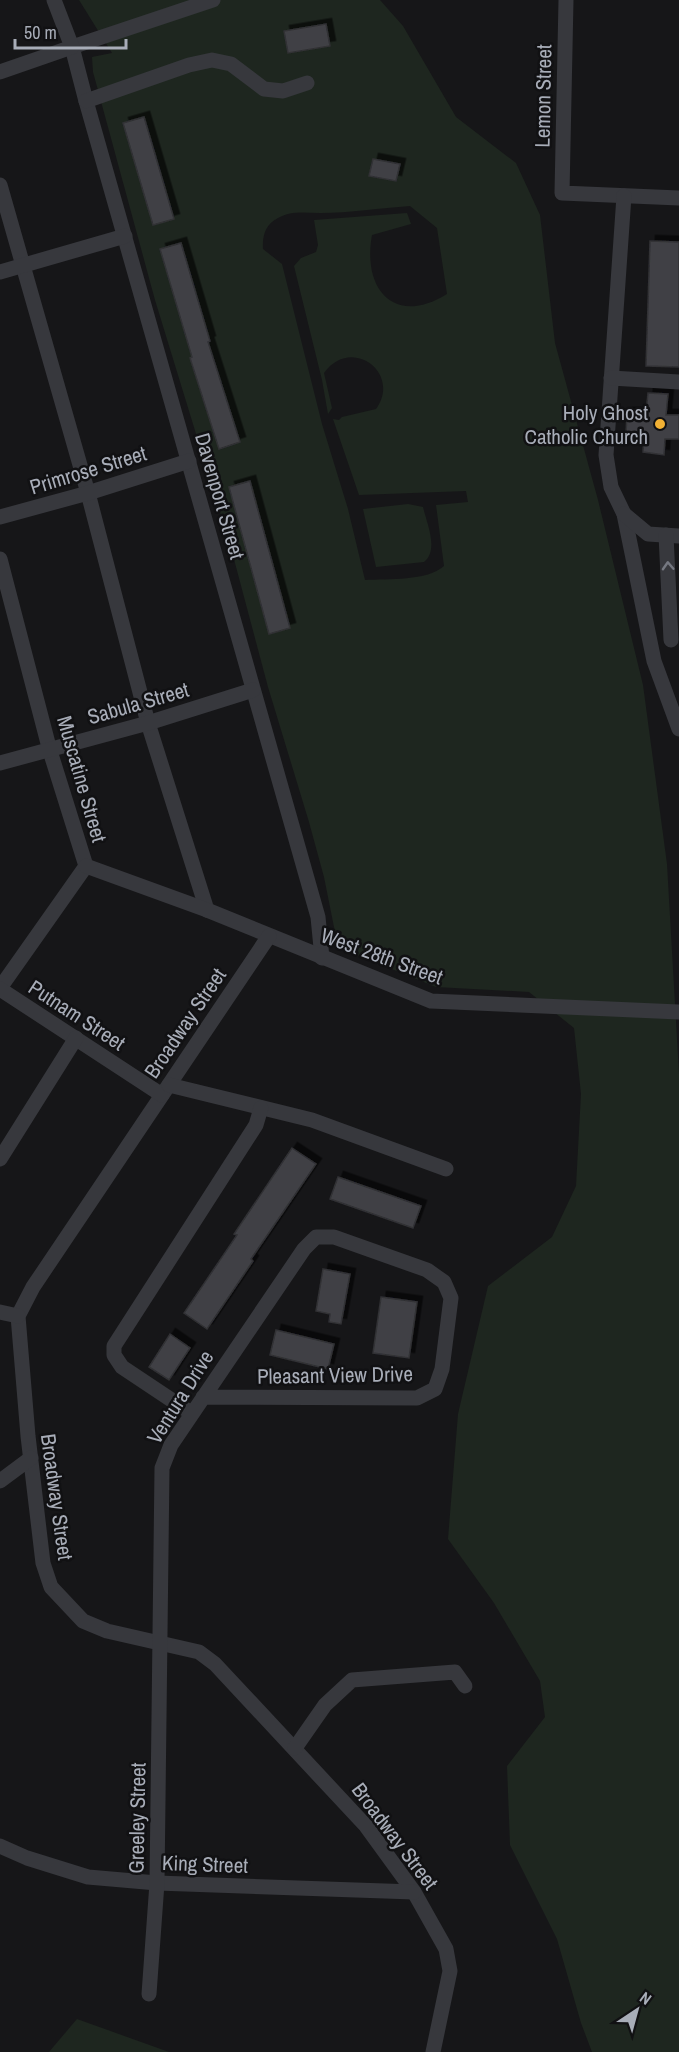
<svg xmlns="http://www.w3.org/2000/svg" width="679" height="2052" font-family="'Archivo Narrow',sans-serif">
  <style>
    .green { fill: #1e261f; fill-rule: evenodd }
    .building { fill: #404145; stroke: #303034; stroke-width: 1.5; filter: url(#shadow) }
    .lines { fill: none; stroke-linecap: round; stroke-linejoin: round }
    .minor { stroke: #37383d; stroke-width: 15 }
    .oneway { stroke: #757881 }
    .poi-dot { fill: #f2b134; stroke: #111113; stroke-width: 2 }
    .labels { text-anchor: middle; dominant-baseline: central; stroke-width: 5; stroke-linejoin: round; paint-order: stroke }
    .street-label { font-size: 21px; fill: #a8adb8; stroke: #111113 }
    .poi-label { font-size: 21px; fill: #a8adb8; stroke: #111113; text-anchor: end }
  </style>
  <defs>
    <filter id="shadow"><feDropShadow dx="5.5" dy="-5.5" stdDeviation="0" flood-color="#0009"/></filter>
  </defs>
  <rect width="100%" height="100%" fill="#161618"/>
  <g class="green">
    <path d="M79 0H380L403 26 456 117 516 163 540 215 555 343 598 500 643 685 667 864 679 1074V2052H592L581 2023 557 1939 510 1845 507 1766 545 1717 540 1681 494 1603 448 1539 458 1414 488 1286 552 1237 576 1186 581 1094 574 1028 529 992 436 987 340 948 336 937 324 877 309 822 268 687 231 548 155 300 93 72 92 57 112 53ZM410 206 437 228 447 294C394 327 362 289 372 235L411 224 407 213 314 220 318 245 316 252 301 258 294 266 322 380 328 414 332 408 324 373C351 335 402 373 376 409L342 417 339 420 333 419 359 495 466 491 468 502 436 505 444 566C428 581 387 579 365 580L348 509 322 424 282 264 263 249C262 235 266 224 278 218 292 210 306 213 320 213 350 213 380 208 410 206Z"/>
    <path d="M408 504 423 507C427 524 439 550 424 562L376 567 363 509Z"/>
    <polygon points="77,2019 169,2052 49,2052"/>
  </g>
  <g class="building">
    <polygon points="326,24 330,46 288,53 284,31"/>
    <polygon points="144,117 174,219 153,225 123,123"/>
    <polygon points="373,159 400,164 396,181 369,176"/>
    <polygon points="650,241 679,242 679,367 646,366"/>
    <polygon points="181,243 210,341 208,342 240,442 219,449 190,358 192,357 160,249"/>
    <polygon points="648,393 668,394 666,415 679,415 679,439 665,439 664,455 643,452 644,435 626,434 627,413 646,413"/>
    <polygon points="250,481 290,628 269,634 229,487"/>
    <polygon points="292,1148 316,1164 251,1259 253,1261 207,1329 184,1313 237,1235 234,1234"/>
    <polygon points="338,1177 421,1206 413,1228 330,1199"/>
    <polygon points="323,1269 350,1274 341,1324 329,1322 330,1314 316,1311"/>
    <polygon points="381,1297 417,1302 409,1358 373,1353"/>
    <polygon points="276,1330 334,1344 328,1369 270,1355"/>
    <polygon points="170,1334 190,1348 169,1380 149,1367"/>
  </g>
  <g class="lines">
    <g class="minor">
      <polyline points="213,0 72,47 86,101 318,917 322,958"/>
      <polyline points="566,0 562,193 679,198"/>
      <polyline points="0,72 72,47 54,0"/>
      <polyline points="86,101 189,65 212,60 231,64 264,89 283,91 307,83"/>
      <polyline points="0,185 88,493 148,723 207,910"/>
      <polyline points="624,196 606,455 611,487 624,514 654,661 679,729"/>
      <polyline points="0,272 125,236"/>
      <polyline points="611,378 679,382"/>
      <polyline points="624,514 648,534 679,536"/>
      <polyline points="0,517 88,493 189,461"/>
      <polyline points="666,535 671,640"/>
      <polyline points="0,559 50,751 86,866 0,988"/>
      <polyline points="0,763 148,723 253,690"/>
      <polyline points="86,866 207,910 431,1001 679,1012"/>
      <polyline points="269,936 33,1287 18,1316 28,1436 43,1563 51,1587 83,1621 107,1631 199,1652 215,1664 366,1826 414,1892 446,1949 450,1971 433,2052"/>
      <polyline points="0,989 162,1095"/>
      <polyline points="169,1085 312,1120 446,1169"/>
      <polyline points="0,1159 76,1038"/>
      <polyline points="0,1312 18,1316"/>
      <polyline points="191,1413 122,1367 114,1355 114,1346 256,1125 261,1108"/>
      <polyline points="0,1481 31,1458"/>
      <polyline points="295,1748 325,1705 352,1680 455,1672 465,1686"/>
      <polyline points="0,1846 27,1858 88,1877 157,1883 414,1892"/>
      <polyline points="149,1994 157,1883 162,1468 171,1445 304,1249 316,1237 334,1237 427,1270 444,1282 451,1298 442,1369 435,1389 417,1398 203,1397"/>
    </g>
  </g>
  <defs><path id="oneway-chevron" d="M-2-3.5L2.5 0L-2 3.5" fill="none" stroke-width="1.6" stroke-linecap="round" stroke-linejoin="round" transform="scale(1.5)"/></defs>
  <use class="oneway" href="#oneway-chevron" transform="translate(668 566) rotate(-93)"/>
  <circle class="poi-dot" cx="660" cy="424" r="6"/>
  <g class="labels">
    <g class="street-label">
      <text transform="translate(543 96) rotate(-89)">Lemon Street</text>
      <text transform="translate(88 470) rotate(-17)">Primrose Street</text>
      <text transform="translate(220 496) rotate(74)">Davenport Street</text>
      <text transform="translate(138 703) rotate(-16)">Sabula Street</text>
      <text transform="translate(82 779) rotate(74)">Muscatine Street</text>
      <text transform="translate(382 956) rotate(20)">West 28th Street</text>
      <text transform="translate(77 1015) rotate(33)">Putnam Street</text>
      <text transform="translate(185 1023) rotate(-56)">Broadway Street</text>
      <text transform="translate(335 1375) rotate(-1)">Pleasant View Drive</text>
      <text transform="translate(180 1397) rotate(-58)">Ventura Drive</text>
      <text transform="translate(57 1497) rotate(82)">Broadway Street</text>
      <text transform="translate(137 1818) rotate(-89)">Greeley Street</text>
      <text transform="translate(395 1836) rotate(53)">Broadway Street</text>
      <text transform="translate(205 1864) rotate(2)">King Street</text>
    </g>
    <g class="poi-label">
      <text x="648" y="412">Holy Ghost<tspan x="648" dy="24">Catholic Church</tspan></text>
    </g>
  </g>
  <g transform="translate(637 2010) rotate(36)" stroke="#111113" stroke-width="4.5" paint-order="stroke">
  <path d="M0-4.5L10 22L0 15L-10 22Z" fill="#a8adb8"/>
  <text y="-9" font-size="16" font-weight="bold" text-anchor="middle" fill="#a8adb8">N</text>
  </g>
  <path d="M15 39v9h111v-9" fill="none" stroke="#a8adb8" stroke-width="3"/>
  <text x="24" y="39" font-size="18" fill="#a8adb8" stroke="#111113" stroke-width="4.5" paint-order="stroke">50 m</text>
</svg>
